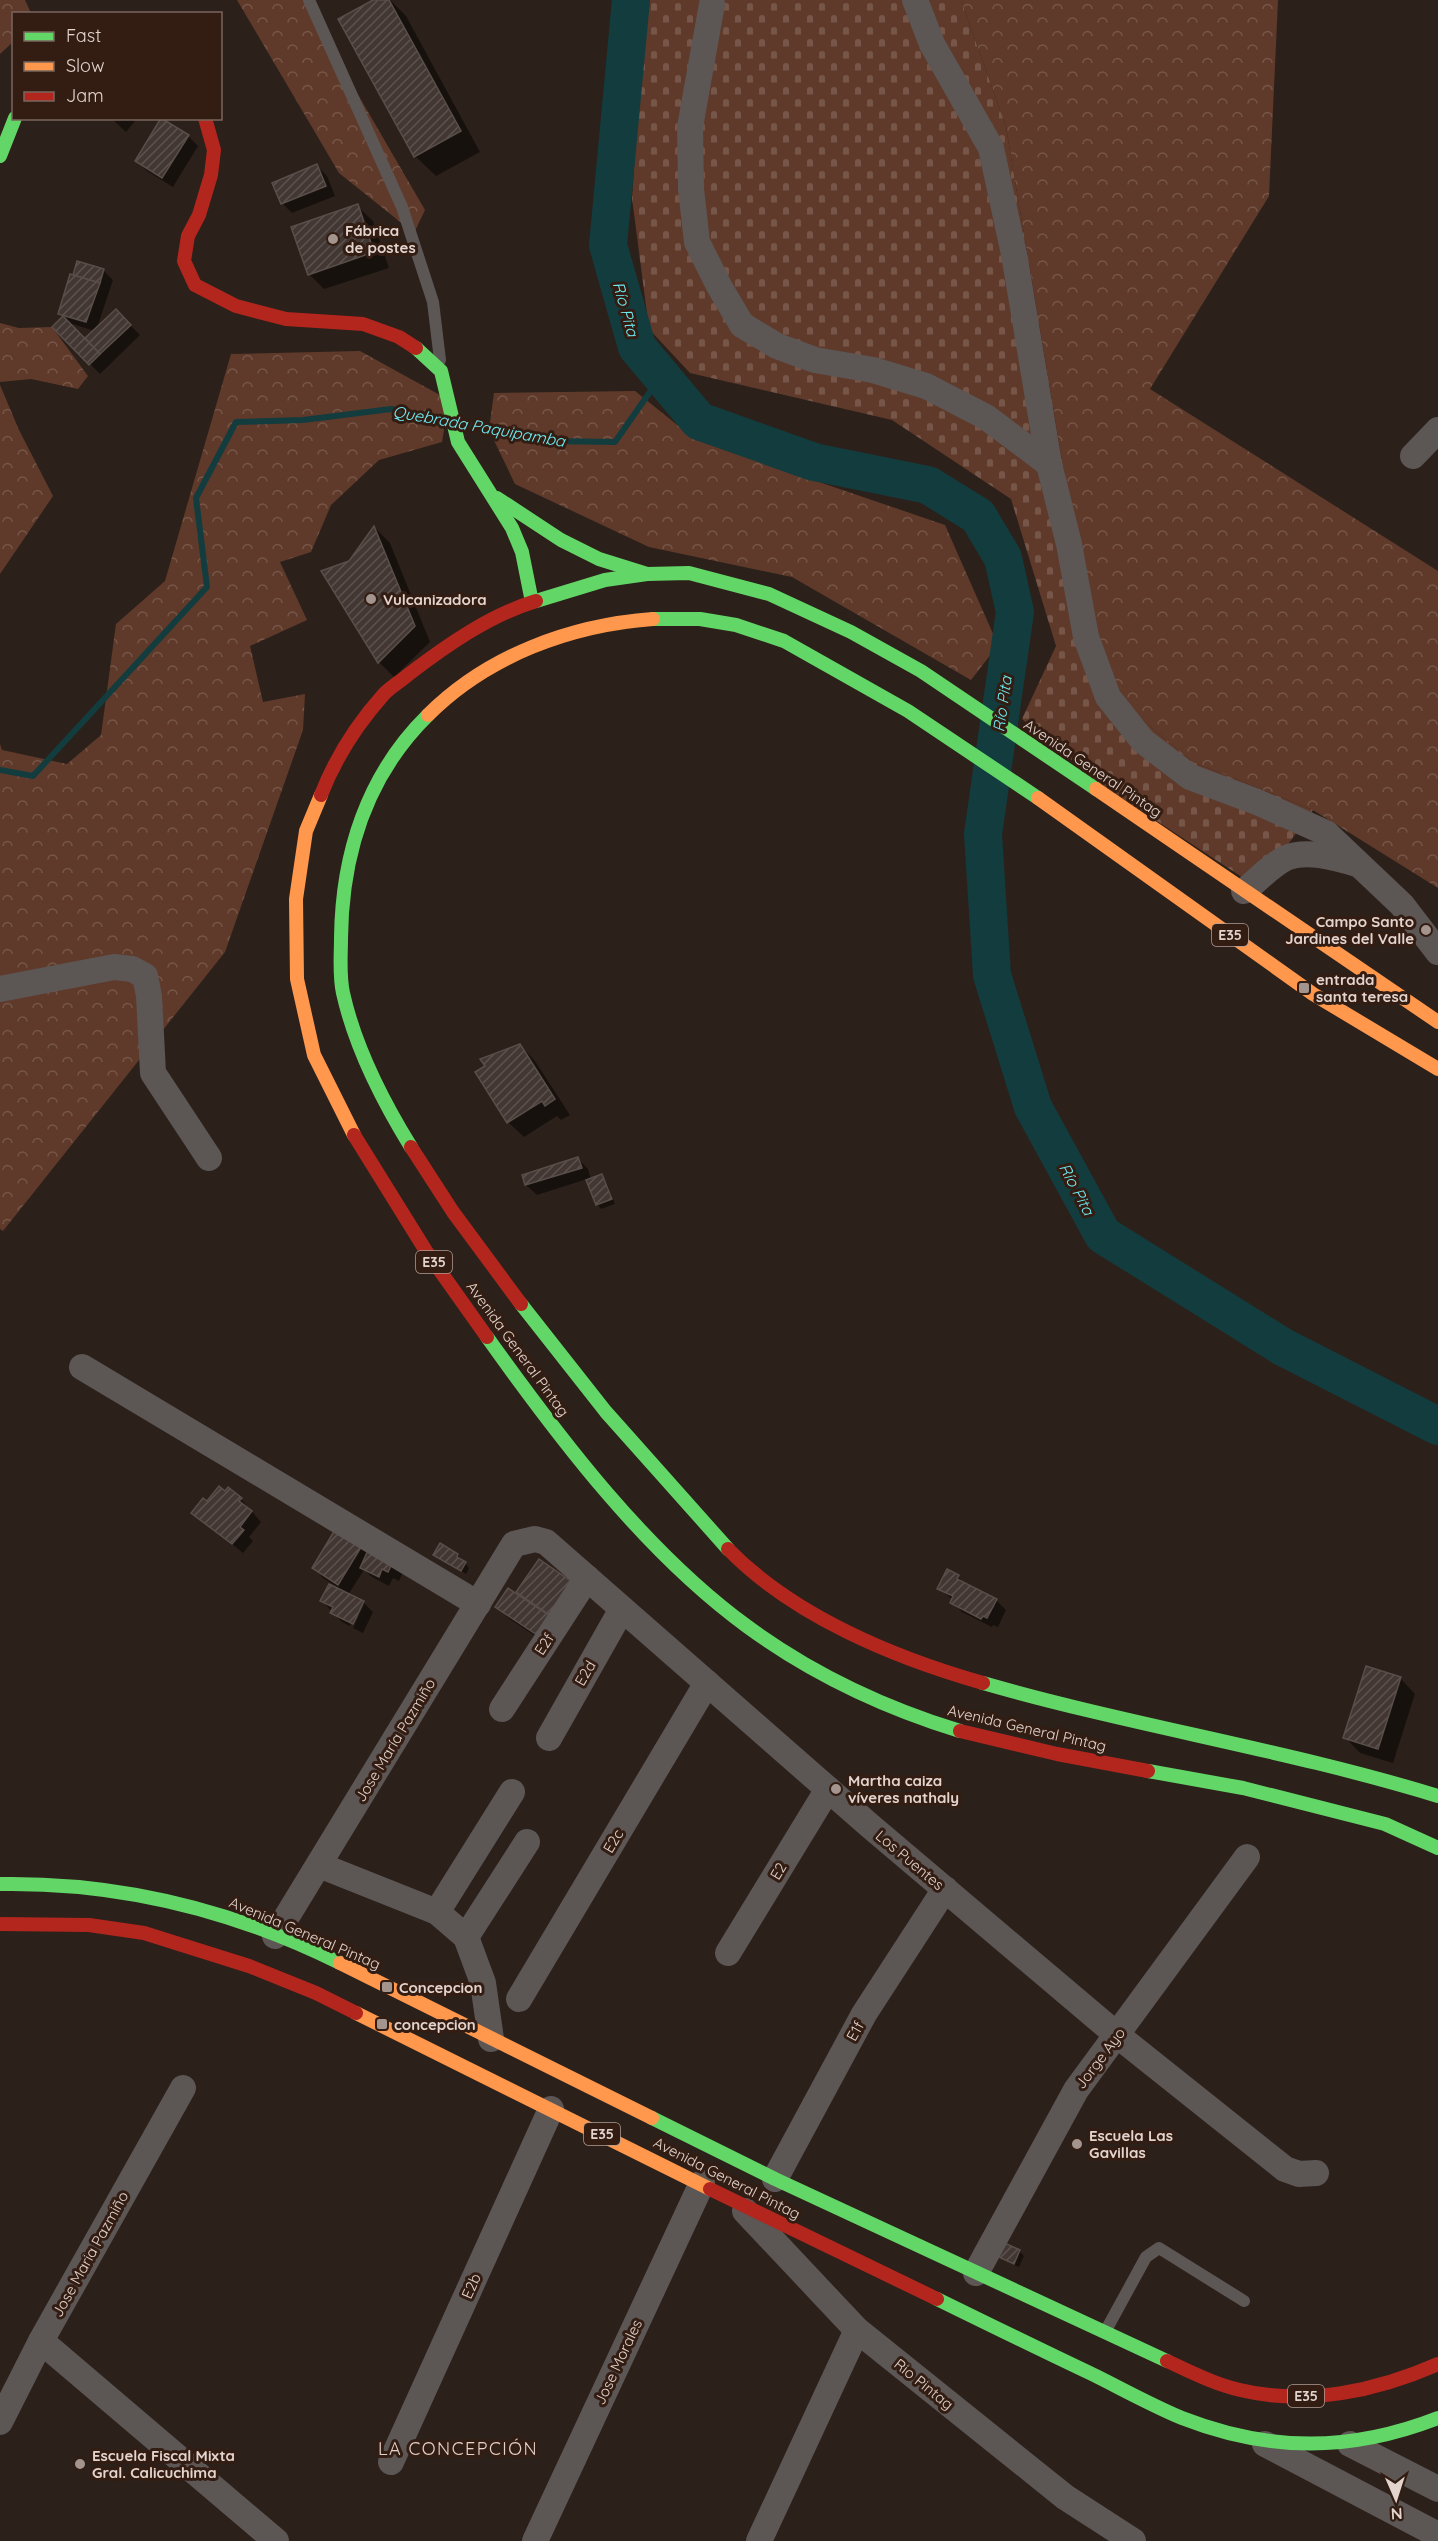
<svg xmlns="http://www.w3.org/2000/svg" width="1438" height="2541" font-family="Quicksand,sans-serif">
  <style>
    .forest { fill: url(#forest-crowns) }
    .cemetery { fill: url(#cemetery-stones) }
    .shadow { fill: #0007; fill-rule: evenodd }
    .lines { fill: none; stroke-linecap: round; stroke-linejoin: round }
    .stream { stroke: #133c3e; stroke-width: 6 }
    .river { stroke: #133c3e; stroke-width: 38 }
    .building { fill: url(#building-hatch); stroke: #594e49; stroke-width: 1.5 }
    .lane { stroke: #5c5655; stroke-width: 12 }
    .street { stroke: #5c5655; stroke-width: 26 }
    .fast { stroke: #63d668; stroke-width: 14 }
    .slow { stroke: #ff974d; stroke-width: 14 }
    .jam { stroke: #b3261e; stroke-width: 14 }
    .poi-dot { fill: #a3958e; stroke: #331d13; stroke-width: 2 }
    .labels { text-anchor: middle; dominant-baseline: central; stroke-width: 6; stroke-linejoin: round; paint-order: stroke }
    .shield { fill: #331d13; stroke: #ae9d95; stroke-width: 1.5 }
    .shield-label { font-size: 14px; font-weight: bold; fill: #e3d4cd }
    .poi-label { font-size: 15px; font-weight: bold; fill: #e3d4cd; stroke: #331d13; text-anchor: start }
    .street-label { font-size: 15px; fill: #e3d4cd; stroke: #331d13 }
    .water-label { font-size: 16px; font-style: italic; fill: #6eeef4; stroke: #331d13 }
    .quarter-label { font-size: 18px; letter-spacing: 1.5px; fill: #e3d4cd; stroke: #331d13 }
  </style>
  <defs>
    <pattern id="forest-crowns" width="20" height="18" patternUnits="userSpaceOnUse" patternTransform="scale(1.5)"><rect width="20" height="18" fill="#5f3a2a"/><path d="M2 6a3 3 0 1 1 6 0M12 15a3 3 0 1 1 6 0" fill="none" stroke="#765648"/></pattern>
    <pattern id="cemetery-stones" width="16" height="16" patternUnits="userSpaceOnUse" patternTransform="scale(1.5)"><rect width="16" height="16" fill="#5f3a2a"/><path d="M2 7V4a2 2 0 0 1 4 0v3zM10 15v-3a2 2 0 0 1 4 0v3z" fill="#765648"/></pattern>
    <pattern id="building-hatch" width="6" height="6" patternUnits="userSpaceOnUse" patternTransform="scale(1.5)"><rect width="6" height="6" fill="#423732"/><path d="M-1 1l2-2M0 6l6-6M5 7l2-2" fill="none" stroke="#5d534e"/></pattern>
  </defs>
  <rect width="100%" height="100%" fill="#2c201a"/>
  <g class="forest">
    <polygon points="0,0 25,0 31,13 14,14 13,42 0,54"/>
    <polygon points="237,0 303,0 425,210 414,233 339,173"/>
    <polygon points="961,0 1278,0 1269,196 1150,389 1438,571 1438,888 1313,810 1193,762 1127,707 1092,639 1006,127"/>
    <polygon points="0,323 19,328 52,327 88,376 78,389 31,379 0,382"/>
    <polygon points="360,351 449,400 442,442 379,460 331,505 311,552 280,562 307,620 250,646 263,702 305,694 303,730 225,952 3,1231 0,1229 0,744 2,750 67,764 101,735 116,624 165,581 231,354"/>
    <polygon points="0,385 19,430 53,496 0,574"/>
    <polygon points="635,391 696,440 945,525 998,645 971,680 792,577 649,547 515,484 489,430 494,393"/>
  </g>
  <polygon class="cemetery" points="646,0 961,0 1006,127 1092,639 1127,707 1193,762 1313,810 1257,887 1099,783 1022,719 1056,646 1011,499 892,420 690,373 649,329 632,198"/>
  <g class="shadow">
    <polygon points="376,0 390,0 406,16 480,152 436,176 415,156"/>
    <polygon points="111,118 133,118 135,121 126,132"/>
    <polygon points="188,136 198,146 173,187 147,171 137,161"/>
    <polygon points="317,166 327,176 335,196 292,213 282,203"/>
    <polygon points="357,206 373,221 389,268 324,289 309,274"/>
    <path d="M103 270 113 280 97 328 116 311 140 335 100 374 54 327 63 317 59 314ZM69 323 95 331 85 340Z"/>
    <polygon points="375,528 390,543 430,642 394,677 379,662 350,562"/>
    <polygon points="520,1045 535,1061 570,1115 561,1120 557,1116 524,1137 508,1122"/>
    <polygon points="578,1159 588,1169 591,1180 602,1176 606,1181 615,1204 601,1209 597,1204 587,1179 537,1195 526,1185 524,1176"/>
    <polygon points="241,1499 261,1522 249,1537 253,1541 243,1553 193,1512 207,1503"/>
    <polygon points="337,1530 403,1572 399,1581 393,1578 389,1586 372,1577 364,1570 348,1595 363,1602 373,1612 363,1633 353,1628 364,1604 361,1604 350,1626 342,1622 322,1601 342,1590 323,1578 314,1568"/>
    <polygon points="435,1555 458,1555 469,1568 466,1574"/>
    <polygon points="539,1561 577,1587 553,1648 507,1617 497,1607 516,1595"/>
    <polygon points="958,1577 966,1585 996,1600 1006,1610 998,1627 993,1625 992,1627 962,1612 952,1602 953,1600 939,1588"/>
    <polygon points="1400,1678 1415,1694 1393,1763 1360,1753 1345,1737"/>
    <polygon points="1019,2251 1024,2256 1019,2267 998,2258 994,2253"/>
  </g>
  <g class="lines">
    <g class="stream">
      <polyline points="465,424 550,441 615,442 654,386"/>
      <polyline points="0,770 33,776 207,587 196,498 236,422 303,420 391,409 443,420"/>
    </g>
    <polyline class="river" points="631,0 608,245 637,347 699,421 814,462 928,485 978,516 1003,558 1015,612 983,834 992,975 1033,1107 1103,1235 1283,1347 1438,1426"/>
  </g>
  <g class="building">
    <polygon points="373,0 389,0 461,131 414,157 338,19"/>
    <polygon points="161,118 189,135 162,178 135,161"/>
    <polygon points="317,164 326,186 281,204 272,183"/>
    <polygon points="358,204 374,252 308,275 291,227"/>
    <polygon points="77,261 104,269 100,283 73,275"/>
    <polygon points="70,274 100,283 86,322 58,314"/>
    <polygon points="116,309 131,325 100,354 85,338"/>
    <polygon points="63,316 100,354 89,365 52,327"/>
    <polygon points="374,526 415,626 378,663 321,571 349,561"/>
    <polygon points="520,1044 555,1099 545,1106 542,1101 507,1123 475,1072 485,1066 480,1059"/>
    <polygon points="578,1157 582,1168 525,1185 522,1175"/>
    <polygon points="602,1174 612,1199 596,1205 586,1180"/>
    <polygon points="219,1486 225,1491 228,1487 242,1498 239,1501 252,1511 240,1527 244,1530 232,1544 191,1513 203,1498 207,1501"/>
    <polygon points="336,1528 363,1544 338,1585 312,1568"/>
    <polygon points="440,1543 458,1554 457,1557 466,1562 461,1571 433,1555"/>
    <polygon points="370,1546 394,1560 388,1572 382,1569 379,1577 360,1568"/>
    <polygon points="539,1559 578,1586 556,1619 516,1592"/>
    <polygon points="947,1569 959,1575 957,1579 997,1599 987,1618 983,1616 981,1619 950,1603 953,1596 937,1589"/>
    <polygon points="329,1584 364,1601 353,1624 330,1613 333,1607 320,1601"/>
    <polygon points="508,1588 556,1620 543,1639 495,1607"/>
    <polygon points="1366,1666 1401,1677 1378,1749 1343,1738"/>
    <polygon points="998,2240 1020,2250 1014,2264 992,2254"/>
  </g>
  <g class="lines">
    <g class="lane">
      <polyline points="309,0 402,207 433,302 440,360"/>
      <polyline points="1105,2332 1146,2257 1159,2248 1244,2301"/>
    </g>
    <g class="street">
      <polyline points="915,0 932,44 991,148 1014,254 1049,464 1069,544 1086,637 1108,697 1143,741 1190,777 1257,802 1326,833 1402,905 1438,952"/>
      <polyline points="712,4 690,127 691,189 697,242 719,286 742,325 777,346 815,360 873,370 926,386 986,417 1049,464"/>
      <polyline points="1413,456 1438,430"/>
      <path d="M1244 891C1257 881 1271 865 1286 858 1306 849 1337 858 1357 864"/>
      <polyline points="0,989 114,967 132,969 145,976 149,996 153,1073 209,1158"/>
      <polyline points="82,1367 478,1604"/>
      <polyline points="502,1709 587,1578"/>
      <polyline points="549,1738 622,1609"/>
      <polyline points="319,1865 437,1912 466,1937 483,1983 491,2039"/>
      <polyline points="437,1912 512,1792"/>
      <polyline points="275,1936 514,1544 535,1539 546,1542 869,1825 1117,2035 1285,2169 1299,2174 1316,2173"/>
      <polyline points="466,1937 527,1842"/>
      <polyline points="728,1953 828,1789"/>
      <polyline points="519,1999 707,1683"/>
      <polyline points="775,2179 864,2014 945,1889"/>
      <polyline points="745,2211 857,2330 1065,2497 1133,2541"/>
      <polyline points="976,2273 1076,2090 1247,1857"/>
      <polyline points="41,2341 276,2541"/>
      <polyline points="0,2422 41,2341 183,2088"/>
      <polyline points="1265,2444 1438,2535"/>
      <polyline points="1350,2444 1438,2489"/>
      <polyline points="391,2462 551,2109"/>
      <polyline points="535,2541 702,2183"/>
      <polyline points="759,2541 857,2330"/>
    </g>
    <g class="fast">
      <polyline points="0,156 15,118"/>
      <polyline points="416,348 441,371 458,442 512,528 522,552 532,602"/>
      <polyline points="497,498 561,540 599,559 647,574"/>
      <polyline points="536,601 605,580 647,574 689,573 769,594 851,632 921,671 1096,789"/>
      <polyline points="653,619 700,619 736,625 784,641 908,711 1038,798"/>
      <path d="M411 1147C382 1100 355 1047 343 993 339 975 341 956 341 938 342 854 367 775 428 715"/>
      <polyline points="521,1304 606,1412 728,1549"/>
      <path d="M487 1337C560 1439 646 1553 748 1627 811 1673 885 1708 960 1731"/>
      <path d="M983 1683C1133 1726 1288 1750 1438 1796"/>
      <polyline points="1148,1771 1243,1788 1385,1824 1438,1848"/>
      <path d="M0 1884C119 1882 233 1910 340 1963"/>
      <polyline points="652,2118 775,2179 1167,2361"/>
      <path d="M937 2299C990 2325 1043 2351 1096 2376 1124 2390 1153 2406 1182 2418 1269 2452 1351 2452 1438 2418"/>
    </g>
    <g class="slow">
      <path d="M428 715C487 656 570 625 653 619"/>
      <polyline points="1096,789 1438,1022"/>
      <polyline points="321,795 306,831 296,899 297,979 314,1055 354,1135"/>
      <polyline points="1038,798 1313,994 1438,1069"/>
      <polyline points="340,1963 652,2118"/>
      <polyline points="356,2013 710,2189"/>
    </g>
    <g class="jam">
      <polyline points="205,118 214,150 211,175 199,215 188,236 184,261 195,285 236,306 286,319 363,324 399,337 416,348"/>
      <path d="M321 795C335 759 358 723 384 694 391 687 401 681 409 674 447 645 490 615 536 601"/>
      <polyline points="354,1135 426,1251 487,1337"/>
      <polyline points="411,1147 453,1212 521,1304"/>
      <path d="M728 1549C793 1616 895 1658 983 1683"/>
      <polyline points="960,1731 1057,1754 1148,1771"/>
      <polyline points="0,1924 89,1925 144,1933 249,1966 316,1993 356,2013"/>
      <polyline points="710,2189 937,2299"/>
      <path d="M1167 2361C1191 2372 1214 2384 1240 2390 1307 2406 1377 2391 1438 2364"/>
    </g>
  </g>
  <g class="poi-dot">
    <circle cx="333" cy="239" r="6"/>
    <circle cx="371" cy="599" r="6"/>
    <circle cx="1426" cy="930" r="6"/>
    <rect x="1298" y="982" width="12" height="12" rx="3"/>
    <circle cx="836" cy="1789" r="6"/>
    <rect x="381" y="1981" width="12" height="12" rx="3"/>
    <rect x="376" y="2018" width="12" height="12" rx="3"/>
    <circle cx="1077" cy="2144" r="6"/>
    <circle cx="80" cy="2464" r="6"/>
  </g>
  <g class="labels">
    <g class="shield">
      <rect x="1212" y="924" width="36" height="22" rx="4.5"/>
      <rect x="416" y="1251" width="36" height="22" rx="4.5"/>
      <rect x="584" y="2123" width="36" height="22" rx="4.5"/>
      <rect x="1288" y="2385" width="36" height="22" rx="4.5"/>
    </g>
    <g class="shield-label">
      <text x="1230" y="935">E35</text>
      <text x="434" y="1262">E35</text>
      <text x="602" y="2134">E35</text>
      <text x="1306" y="2396">E35</text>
    </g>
    <g class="poi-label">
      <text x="345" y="230">Fábrica<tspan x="345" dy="17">de postes</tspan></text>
      <text x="383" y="599">Vulcanizadora</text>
      <text x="1414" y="921" text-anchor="end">Campo Santo<tspan x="1414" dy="17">Jardines del Valle</tspan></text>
      <text x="1316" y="979">entrada<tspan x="1316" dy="17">santa teresa</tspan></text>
      <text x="848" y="1780">Martha caiza<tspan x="848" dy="17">víveres nathaly</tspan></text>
      <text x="399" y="1987">Concepcion</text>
      <text x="394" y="2024">concepcion</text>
      <text x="1089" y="2135">Escuela Las<tspan x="1089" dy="17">Gavillas</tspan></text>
      <text x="92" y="2455">Escuela Fiscal Mixta<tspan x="92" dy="17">Gral. Calicuchima</tspan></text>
    </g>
    <g class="street-label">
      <text transform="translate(1093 768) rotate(34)">Avenida General Pintag</text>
      <text transform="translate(518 1349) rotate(54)">Avenida General Pintag</text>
      <text transform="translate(544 1644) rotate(-57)">E2f</text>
      <text transform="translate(585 1673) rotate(-60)">E2d</text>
      <text transform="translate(1027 1728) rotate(13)">Avenida General Pintag</text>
      <text transform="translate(395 1740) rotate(-59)">Jose María Pazmiño</text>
      <text transform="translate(613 1841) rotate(-59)">E2c</text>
      <text transform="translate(910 1860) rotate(40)">Los Puentes</text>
      <text transform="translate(778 1871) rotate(-59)">E2</text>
      <text transform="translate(305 1933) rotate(23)">Avenida General Pintag</text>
      <text transform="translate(855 2031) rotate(-61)">E1f</text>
      <text transform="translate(1100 2058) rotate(-53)">Jorge Ayo</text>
      <text transform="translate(727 2178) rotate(27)">Avenida General Pintag</text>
      <text transform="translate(90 2254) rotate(-61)">Jose Maria Pazmiño</text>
      <text transform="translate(471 2286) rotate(-66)">E2b</text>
      <text transform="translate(618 2362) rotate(-65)">Jose Morales</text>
      <text transform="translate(924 2384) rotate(39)">Rio Pintag</text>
    </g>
    <g class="water-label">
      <text transform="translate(626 309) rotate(74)">Río Pita</text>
      <text transform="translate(479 426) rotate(10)">Quebrada Paquipamba</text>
      <text transform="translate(1002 704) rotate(-82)">Río Pita</text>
      <text transform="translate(1077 1189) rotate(62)">Río Pita</text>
    </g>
    <g class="quarter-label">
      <text x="458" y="2448">LA CONCEPCIÓN</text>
    </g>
  </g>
  <rect x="12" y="12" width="210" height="108" fill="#331d13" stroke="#79665d" stroke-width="1.5"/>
  <rect x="24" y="32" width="30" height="9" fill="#63d668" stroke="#79665d" stroke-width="1.5"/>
  <text x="66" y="42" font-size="18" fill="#e3d4cd">Fast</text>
  <rect x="24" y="62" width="30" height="9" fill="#ff974d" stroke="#79665d" stroke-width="1.5"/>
  <text x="66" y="72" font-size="18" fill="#e3d4cd">Slow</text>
  <rect x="24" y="92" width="30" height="9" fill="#b3261e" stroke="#79665d" stroke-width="1.5"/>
  <text x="66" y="102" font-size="18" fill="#e3d4cd">Jam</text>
  <g transform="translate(1396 2499) rotate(177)" stroke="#331d13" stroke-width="4.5" paint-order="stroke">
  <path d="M0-4.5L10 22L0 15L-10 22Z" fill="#e3d4cd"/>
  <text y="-9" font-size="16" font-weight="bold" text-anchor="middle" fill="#e3d4cd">N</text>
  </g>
</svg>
